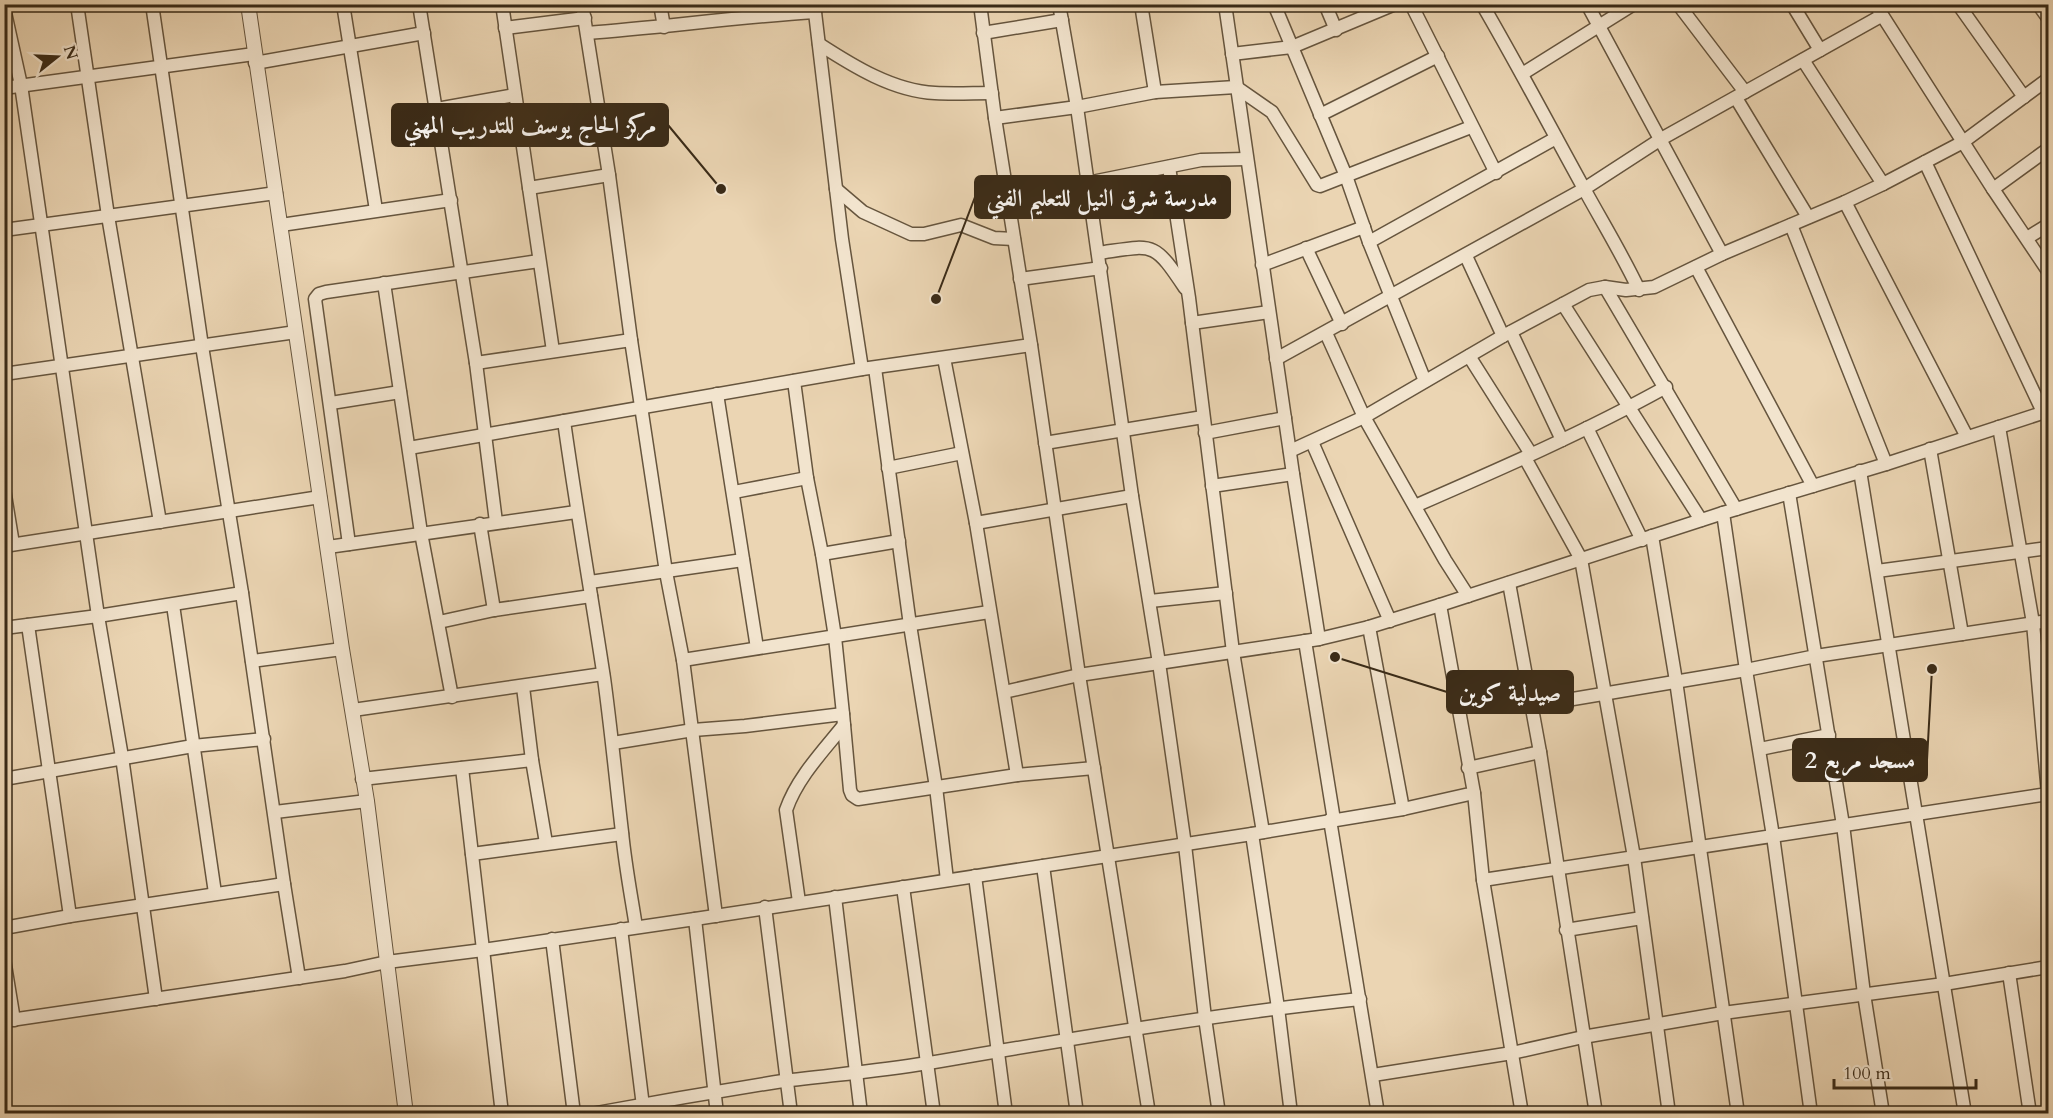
<svg xmlns="http://www.w3.org/2000/svg" width="2053" height="1118" font-family="Cardo,Amiri,serif">
  <style>
    .lines { fill: none; stroke-linecap: round; stroke-linejoin: round }
    .minor-casing { stroke: #66553e; stroke-width: 15 }
    .tertiary-casing { stroke: #66553e; stroke-width: 16 }
    .minor { stroke: #f2e4ce; stroke-width: 12 }
    .tertiary { stroke: #f2e4ce; stroke-width: 14 }
    .leader { fill: none; stroke: #392a17; stroke-width: 2 }
    .callout-dot { fill: #392a17; stroke: #f2e4ce; stroke-width: 2 }
    .callout { fill: #392a17; stroke: #392a17; stroke-width: 2 }
    .callout-label { font-size: 24px; text-anchor: middle; font-weight: bold; fill: #fff }
  </style>
  <rect width="100%" height="100%" fill="#ebd5b3"/>
  <filter id="stains"><feTurbulence type="fractalNoise" baseFrequency=".00333" numOctaves="4"/><feColorMatrix values="0 0 0 0 .2 0 0 0 0 .09 0 0 0 0 .02 0 0 0 .5 -.17"/></filter>
  <radialGradient id="worn" r=".72"><stop offset=".6" stop-color="#630" stop-opacity="0"/><stop offset="1" stop-color="#630" stop-opacity=".3"/></radialGradient>
  <g class="lines">
    <g class="minor-casing">
      <g id="minor">
        <polyline points="77,4 108,216 160,522"/>
        <polyline points="152,4 202,346 242,593 284,884 299,978"/>
        <polyline points="343,4 376,210"/>
        <polyline points="419,4 476,363 496,522"/>
        <polyline points="502,4 553,351"/>
        <polyline points="582,4 609,175 631,340 666,572 683,660 716,916"/>
        <polyline points="660,4 664,27"/>
        <polyline points="814,4 842,239 862,369"/>
        <polyline points="980,4 995,118 1031,345 1079,675 1149,1114"/>
        <polyline points="1059,4 1077,107 1132,496 1159,663 1185,845 1205,1018 1219,1114"/>
        <polyline points="1141,4 1155,92"/>
        <polyline points="1225,4 1293,474 1319,639 1369,627 1440,605 1723,513 1886,464 2048,411"/>
        <polyline points="1274,4 1346,176 1369,242 1425,381"/>
        <polyline points="1325,4 1336,30"/>
        <polyline points="1411,4 1496,173"/>
        <path d="M1482 4C1517 64 1549 125 1582 185 1601 220 1622 254 1639 290"/>
        <polyline points="1587,4 1722,254"/>
        <polyline points="1678,4 1745,92"/>
        <polyline points="1792,4 1820,50"/>
        <polyline points="1875,4 1993,189 2048,271"/>
        <polyline points="1958,4 2024,97"/>
        <polyline points="2038,4 2048,18"/>
        <polyline points="4,8 21,85 98,616 122,757 156,999"/>
        <polyline points="505,28 585,18"/>
        <path d="M587 33C663 27 739 17 815 12"/>
        <polyline points="983,33 1062,20"/>
        <path d="M819 44C853 66 893 91 935 93 954 94 973 93 992 93"/>
        <polyline points="1232,54 1292,47 1395,4"/>
        <polyline points="1803,60 1883,184"/>
        <polyline points="255,63 424,33"/>
        <polyline points="1522,74 1634,4"/>
        <polyline points="4,88 254,54"/>
        <polyline points="1736,98 1808,217"/>
        <polyline points="437,109 515,95"/>
        <polyline points="1320,115 1438,56"/>
        <polyline points="995,118 1077,107 1155,92 1236,87 1272,112 1317,185 1320,186 1471,127"/>
        <polyline points="1925,162 2043,412"/>
        <polyline points="1169,167 1189,298 1233,652 1263,832"/>
        <polyline points="1087,183 1201,160 1246,159"/>
        <polyline points="529,188 609,175"/>
        <polyline points="836,189 863,212 911,234 924,234 961,225 994,238 1014,239"/>
        <polyline points="1993,189 2048,149"/>
        <polyline points="1845,202 1967,437"/>
        <polyline points="281,225 451,200"/>
        <polyline points="1791,225 1886,464"/>
        <polyline points="4,230 276,193"/>
        <polyline points="2027,238 2048,225"/>
        <polyline points="1369,242 1556,138"/>
        <polyline points="1306,248 1342,324"/>
        <path d="M1098 253C1154 245 1153 240 1185 288"/>
        <polyline points="1466,256 1503,336"/>
        <polyline points="1262,265 1364,227"/>
        <polyline points="1696,267 1813,486"/>
        <polyline points="1020,279 1101,268"/>
        <polyline points="384,283 421,533 452,697"/>
        <polyline points="1605,287 1736,509"/>
        <polyline points="1563,304 1701,520"/>
        <polyline points="1192,323 1269,312"/>
        <polyline points="1511,332 1562,440"/>
        <polyline points="1326,333 1364,417 1445,560 1468,596"/>
        <polyline points="1469,356 1531,454"/>
        <polyline points="944,358 976,523 1017,775"/>
        <polyline points="1276,359 1584,189 1661,139 1881,16"/>
        <polyline points="476,363 631,340"/>
        <polyline points="875,368 910,625 936,787 947,880"/>
        <polyline points="4,374 296,332"/>
        <polyline points="794,381 807,478 822,554 835,637 843,714"/>
        <polyline points="717,394 757,648"/>
        <polyline points="331,403 400,392"/>
        <path d="M564 421C576 507 591 592 604 678 611 729 616 781 622 832 625 864 631 895 636 927"/>
        <polyline points="1999,427 2033,623 2048,794"/>
        <polyline points="1587,428 1642,540"/>
        <polyline points="1205,433 1285,418"/>
        <polyline points="1312,442 1390,621"/>
        <polyline points="1045,443 1203,417"/>
        <polyline points="409,448 862,369 1031,345"/>
        <polyline points="1930,449 1962,634"/>
        <polyline points="1290,451 1364,417 1503,336 1589,290 1605,287 1626,290 1654,287 1722,254 1845,202 1883,184 1963,142 2048,79"/>
        <polyline points="1525,458 1581,559 1634,857 1669,1114"/>
        <polyline points="888,468 962,453"/>
        <polyline points="1860,471 1965,1114"/>
        <polyline points="1212,486 1293,474"/>
        <polyline points="4,489 13,544"/>
        <polyline points="734,492 807,478"/>
        <polyline points="1789,493 1843,825 1864,994 1883,1114"/>
        <path d="M1415 506C1500 469 1585 432 1666 387"/>
        <polyline points="1723,513 1746,670 1773,836 1811,1114"/>
        <polyline points="976,523 1132,496"/>
        <polyline points="480,524 494,610"/>
        <polyline points="1652,536 1676,681 1738,1114"/>
        <polyline points="349,544 315,299 319,294 326,292 539,261"/>
        <polyline points="4,546 320,497"/>
        <polyline points="328,547 576,512"/>
        <polyline points="822,554 899,541"/>
        <polyline points="1877,571 2048,548"/>
        <polyline points="590,582 743,560"/>
        <polyline points="1509,583 1540,752 1596,1114"/>
        <polyline points="1150,601 1226,593"/>
        <polyline points="173,605 215,893"/>
        <polyline points="439,622 494,610 591,596"/>
        <polyline points="28,625 70,916"/>
        <polyline points="1369,627 1403,809"/>
        <polyline points="4,628 98,616 242,593"/>
        <polyline points="1305,641 1334,820"/>
        <polyline points="683,660 989,612"/>
        <polyline points="252,661 342,649"/>
        <polyline points="523,687 532,760 546,843"/>
        <polyline points="1004,692 1079,675 1319,639"/>
        <polyline points="1531,706 1746,670 1816,656 2048,621"/>
        <polyline points="353,710 603,674"/>
        <polyline points="613,743 693,730 745,726 843,714 850,790 852,795 858,799 1017,775 1094,768"/>
        <polyline points="1760,749 1829,735"/>
        <polyline points="462,768 502,1114"/>
        <polyline points="1468,768 1540,752"/>
        <polyline points="4,779 193,746 264,739"/>
        <polyline points="362,779 532,760"/>
        <polyline points="1474,793 1483,880 1522,1114"/>
        <polyline points="275,812 367,801"/>
        <polyline points="1330,820 1378,1114"/>
        <polyline points="1252,834 1278,1008 1291,1114"/>
        <polyline points="472,854 622,834"/>
        <polyline points="1043,866 1077,1114"/>
        <polyline points="975,876 1006,1114"/>
        <polyline points="1483,880 2048,794"/>
        <polyline points="903,887 934,1114"/>
        <polyline points="835,897 861,1114"/>
        <path d="M799 902 786 810C797 778 823 751 844 725"/>
        <polyline points="765,907 791,1114"/>
        <polyline points="695,919 717,1114"/>
        <polyline points="4,928 70,916 284,884"/>
        <polyline points="621,929 644,1114"/>
        <polyline points="1566,930 1642,918"/>
        <polyline points="552,939 574,1114"/>
        <polyline points="4,959 14,1020"/>
        <polyline points="2009,973 2030,1114"/>
        <polyline points="4,1021 345,971 387,962 483,950 695,919 1252,834 1403,809 1474,793 1440,605"/>
        <polyline points="1373,1075 1512,1053 1583,1037 1723,1013 1944,984 2048,967"/>
        <path d="M591 1114C655 1102 719 1091 783 1081 831 1075 880 1071 928 1063 1071 1039 1215 1014 1360 999"/>
      </g>
    </g>
    <g class="tertiary-casing">
      <polyline id="tertiary" points="248,4 342,649 367,801 406,1114"/>
    </g>
    <use href="#minor" class="minor"/>
    <use href="#tertiary" class="tertiary"/>
  </g>
  <path class="leader" d="M721 189L668 125M936 299L975 197M1335 657L1447 692M1932 669L1927 760"/>
  <g class="callout-dot">
    <circle cx="721" cy="189" r="6"/>
    <circle cx="936" cy="299" r="6"/>
    <circle cx="1335" cy="657" r="6"/>
    <circle cx="1932" cy="669" r="6"/>
  </g>
  <g class="callout">
    <rect x="392" y="104" width="276" height="42" rx="6"/>
    <rect x="975" y="176" width="255" height="42" rx="6"/>
    <rect x="1447" y="671" width="126" height="42" rx="6"/>
    <rect x="1793" y="739" width="134" height="42" rx="6"/>
  </g>
  <g class="callout-label">
    <text x="530" y="133">مركز الحاج يوسف للتدريب المهني</text>
    <text x="1102" y="206">مدرسة شرق النيل للتعليم الفني</text>
    <text x="1510" y="701">صيدلية كوين</text>
    <text x="1860" y="768">مسجد مربع 2</text>
  </g>
  <rect width="2053" height="1118" fill="none" stroke="#ebd5b3" stroke-width="24"/>
  <rect x="6" y="6" width="2041" height="1106" fill="none" stroke="#392a17" stroke-width="3"/>
  <rect x="12" y="12" width="2029" height="1094" fill="none" stroke="#392a17" stroke-width="1.5"/>
  <g transform="translate(57 57) rotate(72)" stroke="#f2e4ce" stroke-width="4.5" paint-order="stroke">
  <path d="M0-4.5L10 22L0 15L-10 22Z" fill="#392a17"/>
  <text y="-9" font-size="16" font-weight="bold" text-anchor="middle" fill="#392a17">N</text>
  </g>
  <path d="M1834 1079v9h142v-9" fill="none" stroke="#392a17" stroke-width="3"/>
  <text x="1843" y="1079" font-size="18" fill="#392a17" stroke="#f2e4ce" stroke-width="4.5" paint-order="stroke">100 m</text>
  <rect width="100%" height="100%" filter="url(#stains)"/>
  <rect width="100%" height="100%" fill="url(#worn)"/>
</svg>
